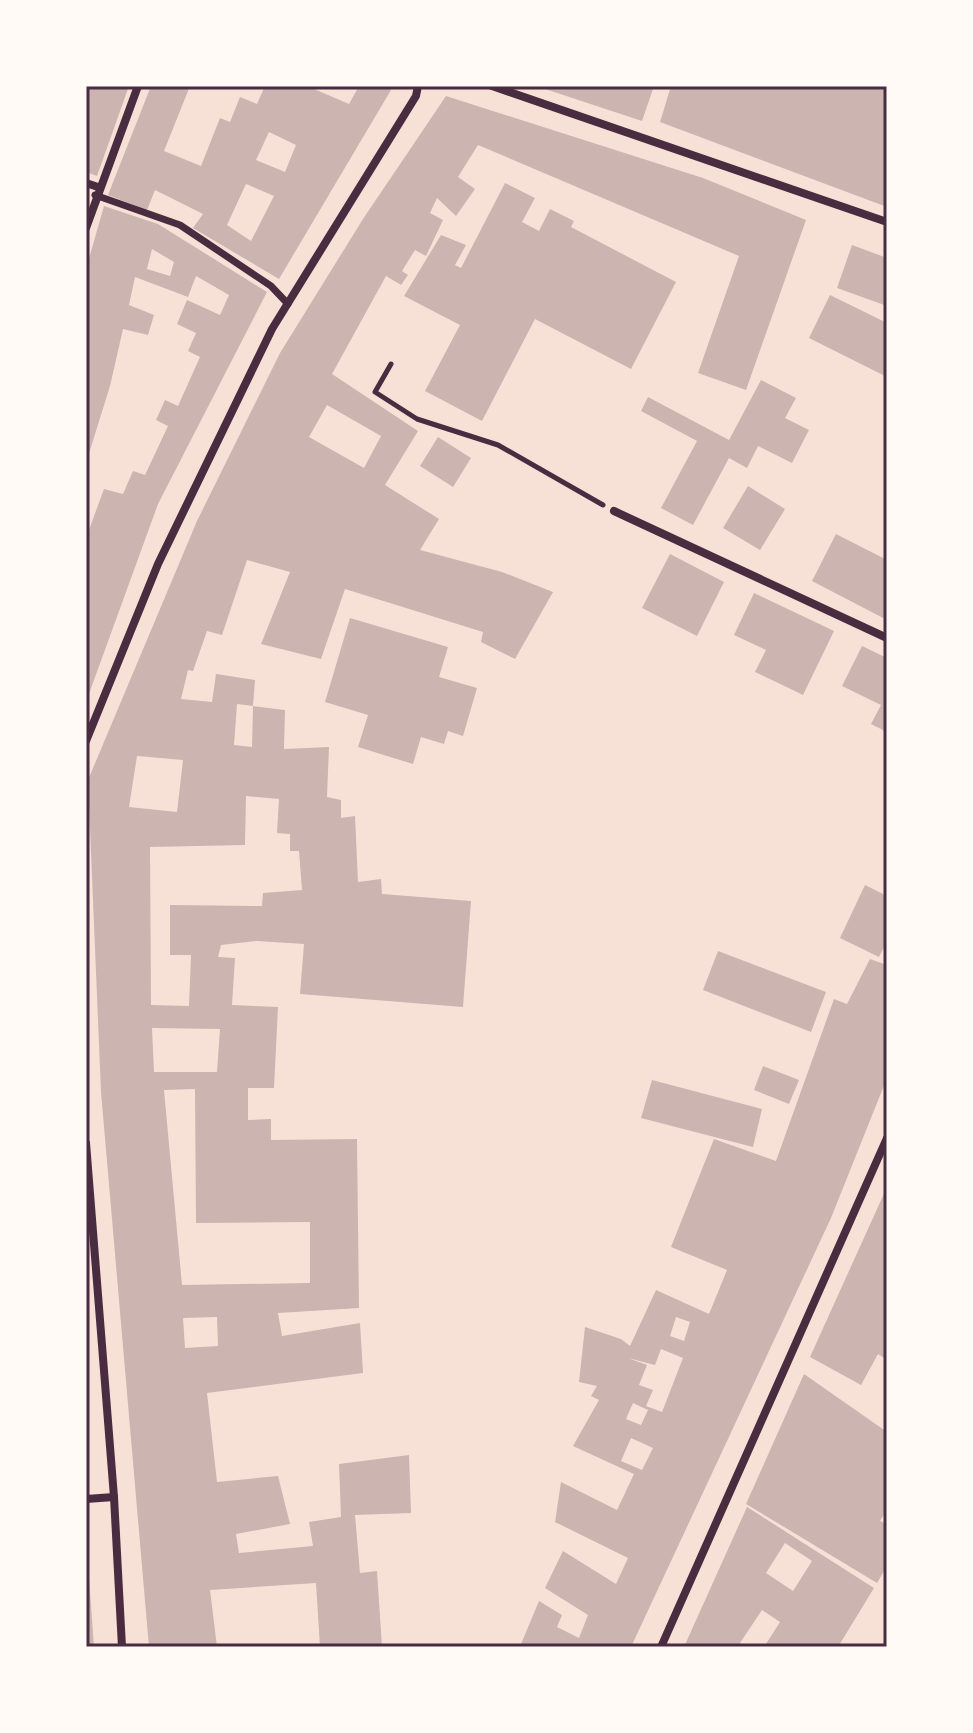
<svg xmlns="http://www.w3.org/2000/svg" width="973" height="1733" font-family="Lora,serif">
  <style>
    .building { fill: #ccb4b1; fill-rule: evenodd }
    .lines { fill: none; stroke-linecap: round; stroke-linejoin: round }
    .path { stroke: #4a2c40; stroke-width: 5 }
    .pedestrian { stroke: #4a2c40; stroke-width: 7 }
    .minor { stroke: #4a2c40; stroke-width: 8 }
    .neatline { fill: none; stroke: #4a2c40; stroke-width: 3 }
  </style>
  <rect width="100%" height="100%" fill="#f7e1d7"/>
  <g class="building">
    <polygon points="86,86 129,86 97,176 86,172"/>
    <path d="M151 86H190L164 151 201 166 220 118 230 122 240 97 257 104 265 86H307L349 104 359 86H385L391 90 279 279 193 228 203 214 155 190 147 210 108 195ZM269 132 296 145 285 172 256 160ZM246 184 274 196 251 241 227 225Z"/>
    <polygon points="536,86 654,86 642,121"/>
    <polygon points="671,86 887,86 887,207 660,122"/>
    <path d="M446 96 703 178 806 220 746 390 698 373 739 256 478 145 458 177 475 189 456 216 437 198 430 213 443 220 426 256 415 250 402 271 408 275 401 285 386 276 332 374 418 431 385 485 439 519 420 550 502 572 553 592 515 659 481 642 483 632 345 589 321 659 261 644 290 572 247 560 222 635 207 631 193 671 188 670 181 699 212 702 216 674 255 680 253 706 237 704 234 745 252 747 253 706 285 710 284 749 329 747 327 797 341 800V818L355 816 358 882 381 879 382 894 471 901 463 1007 300 994 304 944 257 941 221 945 218 957 235 958 232 1005 278 1007 274 1088H248V1120L271 1119V1140L357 1139 359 1308 278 1313 282 1336 360 1323 363 1373 207 1393 217 1482 278 1476 290 1524 236 1534 239 1553 313 1546 309 1522 341 1517 339 1464 409 1455 411 1513 355 1515 360 1573 377 1571 382 1647H320L316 1583 210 1590 217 1647H149L101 1092 88 780 197 521 280 353 363 219ZM327 405 381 436 364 468 309 437ZM137 756 183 760 177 812 129 807ZM246 796 279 799 277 833 290 834V851H299L302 890 263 893 262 906 170 905V955H191L189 1006 151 1005 150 847 245 845ZM152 1028 220 1029 217 1072H154ZM195 1089 196 1223 310 1222V1283L182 1285 164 1090ZM217 1317 218 1346 185 1348 183 1318Z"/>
    <polygon points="505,183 535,198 522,222 539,231 550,209 574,221 571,227 676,282 631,369 535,319 482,421 425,391 460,325 404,296 441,235 466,245 455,265 461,268"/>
    <path d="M104 206 158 224 267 292 158 504 86 702V538L104 489 123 494 133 471 145 475 168 426 156 420 165 400 178 406 200 357 188 351 196 333 177 324 187 300 220 315 229 295 196 276 188 297 135 277 129 305 154 315 148 335 123 329 110 386 86 463V269ZM152 249 174 262 170 276 147 269Z"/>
    <polygon points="852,245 887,258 887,306 837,288"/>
    <polygon points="830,295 887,323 887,377 809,338"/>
    <polygon points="761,380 796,398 785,418 809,430 792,463 758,446 747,468 729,458 693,525 661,508 697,441 641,411 648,397 729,440"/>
    <polygon points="438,437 471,458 453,487 420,466"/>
    <polygon points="748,486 785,509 760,550 723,528"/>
    <polygon points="836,534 887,560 887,620 812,581"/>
    <polygon points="670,554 724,582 697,636 642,608"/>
    <polygon points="754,593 834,631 803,695 755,672 766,650 734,635"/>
    <polygon points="350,618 448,647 439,677 477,688 463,736 448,731 444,744 421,737 413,764 358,747 368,715 325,702"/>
    <polygon points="862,646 887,658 887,732 871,724 881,705 842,686"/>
    <polygon points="865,885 887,896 887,941 879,957 840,938"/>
    <polygon points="718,951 826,992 811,1032 703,990"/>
    <path d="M870 959 887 965V1078L831 1218 631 1647 521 1644 539 1601 562 1615 557 1627 579 1638 588 1615 545 1588 563 1551 616 1584 628 1558 555 1522 561 1482 617 1510 634 1474 573 1446 599 1400 591 1396 597 1386 579 1382 585 1327 621 1339 630 1346 656 1290 709 1314 727 1270 671 1247 714 1139 776 1161 834 999 847 1004ZM676 1317 690 1322 684 1341 670 1336ZM661 1349 683 1358 662 1412 646 1406 653 1390 639 1385 647 1365 628 1358 655 1365ZM633 1403 648 1410 641 1425 626 1419ZM631 1438 653 1448 642 1470 621 1461Z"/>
    <polygon points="763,1066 799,1080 789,1104 754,1090"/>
    <polygon points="652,1080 762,1109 753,1147 641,1118"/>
    <polygon points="887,1187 887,1360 878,1354 861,1385 810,1357"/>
    <polygon points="804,1374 887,1432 887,1510 880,1521 887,1524 887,1566 877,1583 746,1504"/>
    <path d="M747 1507 874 1588 838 1647H764L780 1622 762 1610 740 1643 746 1647H684ZM785 1543 812 1561 793 1591 766 1573Z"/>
    <polygon points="86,1564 88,1564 94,1647 86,1647"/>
  </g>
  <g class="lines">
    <polyline class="path" points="391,364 375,392 417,419 498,445 603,505"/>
    <polyline class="pedestrian" points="95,195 180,225 271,286 288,304"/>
    <g class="minor">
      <polyline points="492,86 887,222"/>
      <polyline points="86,183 98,187"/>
      <polyline points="86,228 138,86"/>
      <polyline points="614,511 887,638"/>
      <polyline points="86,741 158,564 272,329 416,96 418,86"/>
      <polyline points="86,1143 114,1497 122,1647"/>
      <polyline points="86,1499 114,1497"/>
      <polyline points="661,1647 887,1138"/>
    </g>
  </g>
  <rect width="973" height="1733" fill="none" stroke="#fffaf5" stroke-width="176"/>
  <rect x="88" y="88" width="797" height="1557" class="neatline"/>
</svg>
